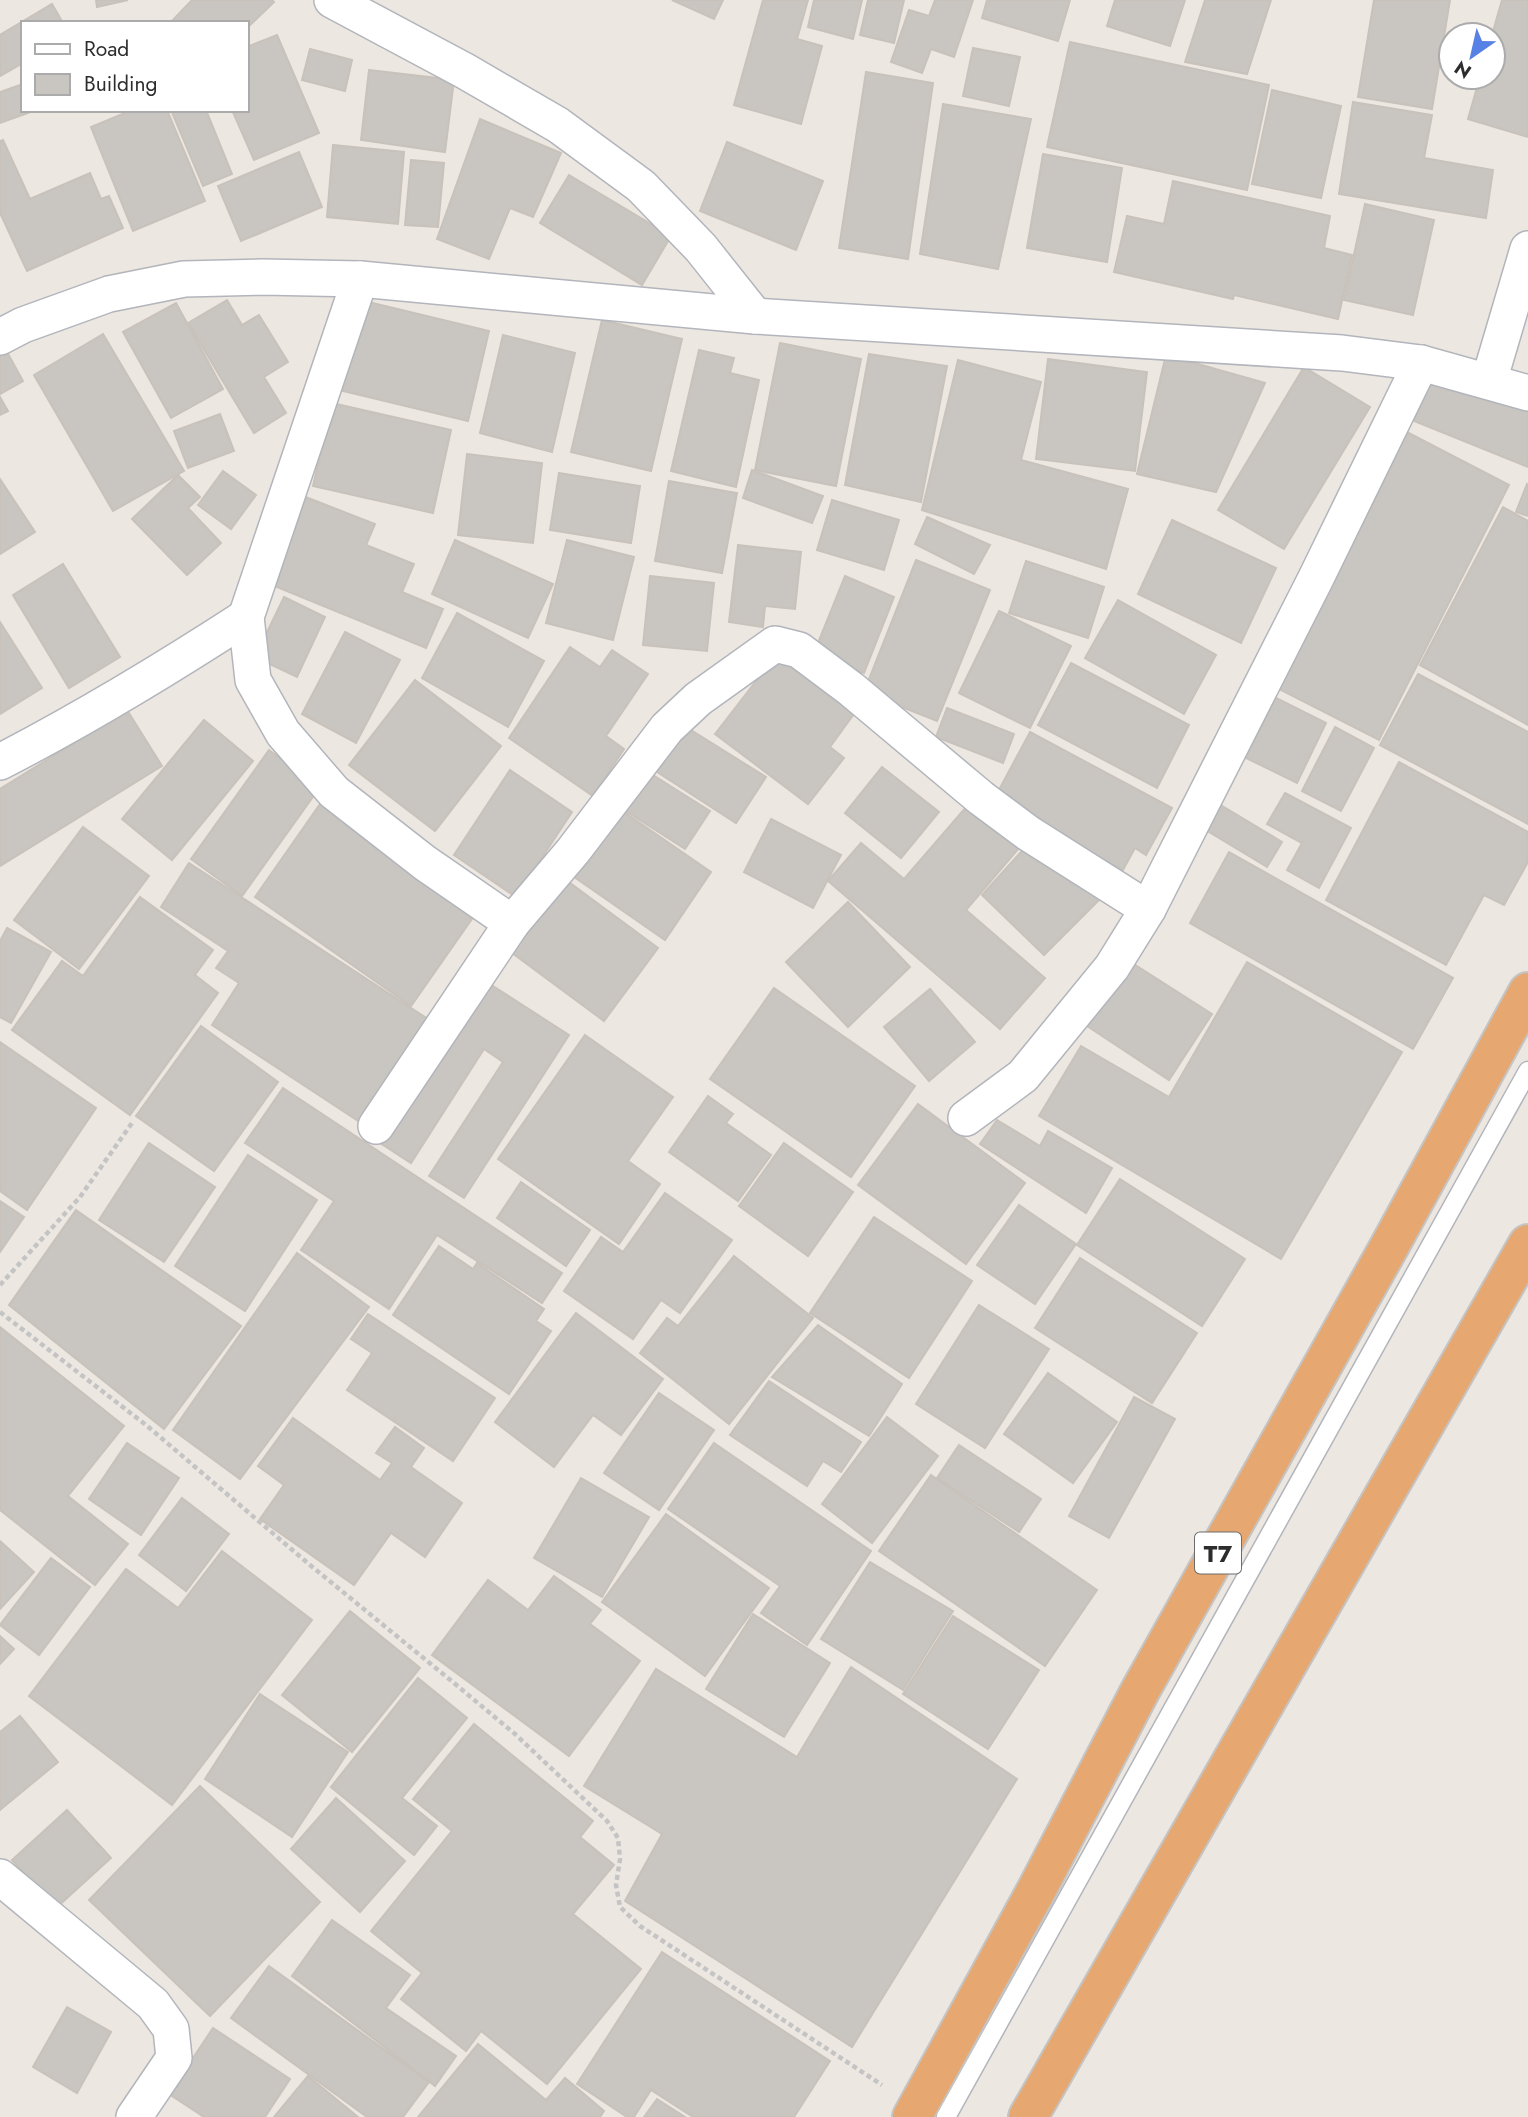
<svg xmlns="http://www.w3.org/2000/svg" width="1528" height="2117" font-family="Jost,sans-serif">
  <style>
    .building { fill: #c9c5c0; stroke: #c8c2bb; stroke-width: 2 }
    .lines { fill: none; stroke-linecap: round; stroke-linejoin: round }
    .service-casing { stroke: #b2b5bb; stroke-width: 21 }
    .minor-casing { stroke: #b2b5bb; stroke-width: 38 }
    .trunk-casing { stroke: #c4c4c4; stroke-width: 42 }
    .path { stroke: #c4c4c4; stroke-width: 4.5; stroke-dasharray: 5 3.5; stroke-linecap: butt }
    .service { stroke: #fff; stroke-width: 18 }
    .minor { stroke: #fff; stroke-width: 35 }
    .trunk { stroke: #e6a870; stroke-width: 38 }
    .labels { text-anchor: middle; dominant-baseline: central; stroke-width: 7; stroke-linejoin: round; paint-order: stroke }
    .shield { fill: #fff; stroke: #6c6c6c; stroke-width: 2 }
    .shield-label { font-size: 24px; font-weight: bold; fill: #2d2d2d }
  </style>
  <rect width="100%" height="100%" fill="#ede7e2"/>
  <g class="building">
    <polygon points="96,0 128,0 97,7"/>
    <polygon points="192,0 272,0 274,2 247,28 247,23 170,23"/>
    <polygon points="672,0 723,0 714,19"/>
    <polygon points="763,0 808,0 797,39 822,46 801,124 734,105"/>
    <polygon points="814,0 862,0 853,39 808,27"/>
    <polygon points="868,0 904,0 894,43 860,35"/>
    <polygon points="935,0 973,0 954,57 931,49 922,73 891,62 909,10 929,16"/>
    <polygon points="987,0 1070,0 1058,41 982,18"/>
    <polygon points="1115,0 1185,0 1170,46 1107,26"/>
    <polygon points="1205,0 1271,0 1247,74 1185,62"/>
    <polygon points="1374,0 1450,0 1432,109 1358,97"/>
    <polygon points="1502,0 1528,0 1528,137 1468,119 1480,77 1493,77 1492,35"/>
    <polygon points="52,4 63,23 23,23 23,63 0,76 0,35"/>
    <polygon points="277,35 319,133 254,160 232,110 247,110 247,47"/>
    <polygon points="1070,42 1269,85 1247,190 1047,147"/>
    <polygon points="973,48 1020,57 1009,106 963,96"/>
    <polygon points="310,49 352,60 345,91 302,80"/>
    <polygon points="369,70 454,80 445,152 361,140"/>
    <polygon points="866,72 933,83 908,259 839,248"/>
    <polygon points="23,84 23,110 36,110 0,123 0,92"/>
    <polygon points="1272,90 1341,106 1321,198 1252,184"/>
    <polygon points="1353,102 1432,115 1424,158 1493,170 1486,218 1339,194"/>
    <polygon points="943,104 1031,119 998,269 920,254"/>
    <polygon points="132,110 167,110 205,201 133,231 91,127"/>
    <polygon points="171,110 206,110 232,174 203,186"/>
    <polygon points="480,119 561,153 533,217 510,208 489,259 437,239"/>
    <polygon points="3,140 30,199 90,173 101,199 109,196 123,228 27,271 0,213 0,141"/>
    <polygon points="727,142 823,181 796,250 700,211"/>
    <polygon points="333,145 404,152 398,224 327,217"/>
    <polygon points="299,152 322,207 241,241 218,186"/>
    <polygon points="1043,154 1122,168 1107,262 1027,248"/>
    <polygon points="411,160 444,163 438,227 405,225"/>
    <polygon points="569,175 671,236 642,285 540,223"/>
    <polygon points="1173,181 1330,216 1324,248 1352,255 1338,319 1234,295 1233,299 1114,272 1127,216 1164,224"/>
    <polygon points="1365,204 1434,220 1413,315 1344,300"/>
    <polygon points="227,300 242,325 259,315 288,362 264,377 286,413 254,433 188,323"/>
    <polygon points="360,300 489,331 468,421 339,390"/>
    <polygon points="176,303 223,389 171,418 123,332"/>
    <polygon points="602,320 682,339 651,471 571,452"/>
    <polygon points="103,334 184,471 113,511 34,375"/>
    <polygon points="503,335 575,353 552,452 480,433"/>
    <polygon points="780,343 861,359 836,486 755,470"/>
    <polygon points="699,350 734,358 730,373 759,380 736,487 671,471"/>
    <polygon points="7,352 23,381 0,394 0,356"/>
    <polygon points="869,354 947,366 921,502 845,485"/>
    <polygon points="1166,355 1265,383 1216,492 1137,474"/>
    <polygon points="1048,359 1147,372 1135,471 1036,459"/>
    <polygon points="958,360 1041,382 1021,460 1128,489 1106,569 922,510"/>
    <polygon points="1304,367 1370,407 1284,549 1218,510"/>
    <polygon points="1434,371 1528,410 1528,467 1414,421"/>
    <polygon points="0,397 8,411 0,415"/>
    <polygon points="332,403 451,430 433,513 313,486"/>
    <polygon points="220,414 234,451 188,468 174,431"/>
    <polygon points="1401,429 1509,485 1379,740 1271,685"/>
    <polygon points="467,454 542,463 533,543 458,535"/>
    <polygon points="752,470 823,496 812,523 743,498"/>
    <polygon points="223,471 256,495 231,529 198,505"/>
    <polygon points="559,473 640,486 631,543 550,530"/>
    <polygon points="178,475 200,497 188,508 221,543 187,575 132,519"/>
    <polygon points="0,479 35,532 0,554"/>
    <polygon points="669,481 737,493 722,573 655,561"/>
    <polygon points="1527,484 1528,485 1528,516 1516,512"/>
    <polygon points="303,496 375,524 366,545 414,564 402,592 443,609 426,648 267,583"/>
    <polygon points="832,500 899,520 884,570 817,550"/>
    <polygon points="1503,507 1528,521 1528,725 1420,665"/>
    <polygon points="927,517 990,545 974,574 915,544"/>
    <polygon points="1172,520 1276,568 1241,643 1138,594"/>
    <polygon points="455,540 553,584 528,638 432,594"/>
    <polygon points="567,540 634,557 613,640 546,623"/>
    <polygon points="738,545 801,552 795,609 765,606 763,627 729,622"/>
    <polygon points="916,560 990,590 937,721 864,692"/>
    <polygon points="1026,561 1104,587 1088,638 1009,613"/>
    <polygon points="63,564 120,657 69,688 13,595"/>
    <polygon points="650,576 714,583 707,651 643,645"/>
    <polygon points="845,576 894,597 864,673 814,653"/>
    <polygon points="284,597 325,617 297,677 255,657"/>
    <polygon points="1118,600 1216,655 1184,714 1085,658"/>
    <polygon points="999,611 1071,646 1030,728 959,693"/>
    <polygon points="457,613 544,661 508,727 422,678"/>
    <polygon points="0,622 42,688 0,714"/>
    <polygon points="345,632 400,660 356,743 302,714"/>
    <polygon points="570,647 600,667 612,650 648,674 606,736 624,749 593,796 509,738"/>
    <polygon points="777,654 854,714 830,747 844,758 808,804 715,734"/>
    <polygon points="1071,663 1189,725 1157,788 1038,725"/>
    <polygon points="1418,674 1528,732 1528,824 1380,745"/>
    <polygon points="415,680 501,746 435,831 349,765"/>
    <polygon points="1270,695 1326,723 1297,783 1240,755"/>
    <polygon points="947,708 1014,734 1003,763 936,737"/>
    <polygon points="127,710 162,766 0,866 0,789"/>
    <polygon points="204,720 253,761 172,860 122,819"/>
    <polygon points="683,725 766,777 736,823 654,770"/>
    <polygon points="1335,727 1374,748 1341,811 1302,791"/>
    <polygon points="1030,732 1172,808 1146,855 1135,848 1123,870 993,801"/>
    <polygon points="269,750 320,787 242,896 191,859"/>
    <polygon points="1399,762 1528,832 1528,862 1504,905 1484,895 1446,965 1326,900"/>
    <polygon points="882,767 939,812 901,858 845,813"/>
    <polygon points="510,770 572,812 516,897 454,855"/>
    <polygon points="645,770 710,811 685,849 621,808"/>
    <polygon points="1285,793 1351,828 1319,888 1287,870 1302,843 1267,824"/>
    <polygon points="325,797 481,906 411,1006 255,897"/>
    <polygon points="1214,801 1282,842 1267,867 1199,826"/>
    <polygon points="614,805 711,872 665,940 567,872"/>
    <polygon points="968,805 1019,848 966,910 1045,978 1000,1029 828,881 861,843 904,879"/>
    <polygon points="771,819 841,855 813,908 744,872"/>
    <polygon points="83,827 149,876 79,969 14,920"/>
    <polygon points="1030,842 1072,884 1084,871 1106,893 1044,955 982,895"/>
    <polygon points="1229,852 1453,978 1413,1049 1190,923"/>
    <polygon points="189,863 431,1021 363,1124 212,1025 239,983 216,968 228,951 161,907"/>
    <polygon points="558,874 658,948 604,1021 504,947"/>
    <polygon points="140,897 213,950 195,975 218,993 130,1115 12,1030 62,961 83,976"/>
    <polygon points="848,902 910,967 848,1027 786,962"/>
    <polygon points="7,928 51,952 11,1023 0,1017 0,941"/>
    <polygon points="1126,959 1212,1014 1169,1080 1084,1024"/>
    <polygon points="1247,962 1402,1052 1281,1259 1039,1116 1081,1046 1169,1097"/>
    <polygon points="482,979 569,1035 464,1198 429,1176 503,1062 484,1049 411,1163 377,1141"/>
    <polygon points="774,988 915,1086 851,1177 710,1079"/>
    <polygon points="930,989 975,1042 929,1081 884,1027"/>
    <polygon points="201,1026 278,1082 214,1171 136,1116"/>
    <polygon points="585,1035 673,1097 628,1161 660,1184 619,1244 498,1159"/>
    <polygon points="0,1042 96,1108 27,1210 0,1191"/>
    <polygon points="283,1088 562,1273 542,1303 437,1235 389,1309 301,1250 334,1201 245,1143"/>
    <polygon points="708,1096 733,1114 726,1123 771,1155 738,1201 669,1152"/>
    <polygon points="918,1104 1025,1183 966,1264 858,1185"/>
    <polygon points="997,1120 1040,1146 1048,1131 1112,1168 1086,1213 980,1144"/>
    <polygon points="149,1143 215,1187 164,1262 99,1220"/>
    <polygon points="784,1143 853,1192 808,1256 739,1206"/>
    <polygon points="248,1155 317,1200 245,1311 175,1266"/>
    <polygon points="1120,1179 1245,1259 1202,1326 1077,1245"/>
    <polygon points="521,1182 590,1230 566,1266 497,1218"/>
    <polygon points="665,1193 732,1240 680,1313 661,1300 633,1339 564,1291 601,1237 623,1252"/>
    <polygon points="0,1201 24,1217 0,1252"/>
    <polygon points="1019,1205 1076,1244 1035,1304 977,1265"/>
    <polygon points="76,1210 241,1326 164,1429 9,1305"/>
    <polygon points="874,1217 972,1281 909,1378 810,1313"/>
    <polygon points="439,1246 473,1269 477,1263 544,1309 536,1321 551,1331 509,1394 393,1315"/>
    <polygon points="297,1253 369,1307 240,1479 173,1430"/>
    <polygon points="734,1256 813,1318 729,1424 640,1353 667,1318 678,1326"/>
    <polygon points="1080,1258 1197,1333 1152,1403 1035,1328"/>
    <polygon points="979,1305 1049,1349 985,1448 916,1404"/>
    <polygon points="576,1313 663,1379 621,1435 593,1415 554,1467 495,1422"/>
    <polygon points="368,1314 495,1398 453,1461 347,1390 372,1353 351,1339"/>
    <polygon points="818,1325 902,1384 869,1436 772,1377"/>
    <polygon points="0,1327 124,1426 68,1496 128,1544 95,1585 0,1510"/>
    <polygon points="1048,1373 1117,1422 1073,1483 1004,1434"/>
    <polygon points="769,1381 861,1442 841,1472 823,1461 807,1486 730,1435"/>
    <polygon points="659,1393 714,1430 659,1510 604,1473"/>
    <polygon points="1134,1397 1175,1419 1109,1538 1069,1516"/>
    <polygon points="887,1417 938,1456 872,1543 822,1504"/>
    <polygon points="293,1418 380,1480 392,1463 376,1453 395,1427 424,1448 411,1467 462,1503 425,1557 391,1533 354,1585 260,1519 284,1485 258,1466"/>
    <polygon points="127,1443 179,1478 141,1535 89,1499"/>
    <polygon points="714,1443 871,1551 807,1645 761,1613 780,1586 668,1509"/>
    <polygon points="959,1445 1041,1499 1019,1532 937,1478"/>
    <polygon points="931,1475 1097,1590 1045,1666 879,1551"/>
    <polygon points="581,1478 649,1517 602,1597 534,1558"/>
    <polygon points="182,1498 229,1534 186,1591 139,1555"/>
    <polygon points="666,1514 769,1588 705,1676 602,1602"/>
    <polygon points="0,1541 34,1572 0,1609"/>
    <polygon points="222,1551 312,1620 172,1805 29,1696 126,1569 178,1608"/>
    <polygon points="51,1558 90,1587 39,1655 0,1625"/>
    <polygon points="870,1562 953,1611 903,1690 821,1639"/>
    <polygon points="554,1576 601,1610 590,1624 640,1661 569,1756 432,1655 488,1580 528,1610"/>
    <polygon points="350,1611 420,1668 352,1752 282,1695"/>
    <polygon points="753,1614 830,1663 784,1737 706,1689"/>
    <polygon points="953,1616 1039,1670 988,1749 903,1694"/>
    <polygon points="0,1636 14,1649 0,1664"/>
    <polygon points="851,1667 1017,1779 852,2047 625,1901 662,1834 584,1786 656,1669 797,1757"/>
    <polygon points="418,1678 467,1718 402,1798 437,1826 414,1855 331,1787"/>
    <polygon points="260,1694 348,1752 292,1837 205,1779"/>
    <polygon points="20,1716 58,1762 0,1810 0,1732"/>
    <polygon points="474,1724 593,1821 580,1837 614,1865 573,1914 641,1969 547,2084 481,2031 466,2051 401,1999 422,1973 371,1931 452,1831 413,1799"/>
    <polygon points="200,1786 320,1902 210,2016 89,1900"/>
    <polygon points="336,1798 405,1861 360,1912 291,1849"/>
    <polygon points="67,1810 111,1858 56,1908 12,1860"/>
    <polygon points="332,1920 410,1975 386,2008 456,2056 435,2086 292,1976"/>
    <polygon points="662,1952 830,2061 794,2117 693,2117 651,2090 634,2117 627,2117 577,2084"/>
    <polygon points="269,1966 429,2082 403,2117 367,2117 231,2018"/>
    <polygon points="67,2007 111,2032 77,2093 33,2067"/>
    <polygon points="213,2028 290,2079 265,2117 204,2117 169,2094"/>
    <polygon points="478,2044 546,2100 565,2078 604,2111 600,2117 418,2117"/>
    <polygon points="308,2076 358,2117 274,2117"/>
    <polygon points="657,2099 685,2117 644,2117"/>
  </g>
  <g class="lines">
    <g class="service-casing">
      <polyline id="service" points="946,2117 1528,1071"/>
    </g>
    <g class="minor-casing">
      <g id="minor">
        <polyline points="332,0 465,71 558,125 641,186 701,248 755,316"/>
        <polyline points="360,279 246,617 253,680 283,733 334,792 425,863 512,923"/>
        <polyline points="0,337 23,325 109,294 184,279 263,277 360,279 755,316 1342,353 1421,363 1528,393"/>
        <polyline points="1489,381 1528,249"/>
        <path d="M0 762C85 718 166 669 246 617"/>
        <polyline points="966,1118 1023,1076 1112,967 1148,909 1316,578 1421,363"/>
        <polyline points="376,1126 512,923 573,851 667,728 698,699 775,644 799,650 851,689 981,798 1028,833 1148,909"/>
        <polyline points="0,1877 153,2004 171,2029 174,2058 134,2117"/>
      </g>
    </g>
    <g class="trunk-casing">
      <g id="trunk">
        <polyline points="912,2117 1037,1889 1140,1691 1389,1247 1528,992"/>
        <polyline points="1028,2117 1528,1244"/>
      </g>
    </g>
    <g class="path">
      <polyline points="0,1285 80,1197 132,1123"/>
      <polyline points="0,1312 146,1425 310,1565 454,1683 515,1734 607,1821 618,1838 620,1859 616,1885 620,1907 640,1926 882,2085"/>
    </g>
    <use href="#service" class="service"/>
    <use href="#minor" class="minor"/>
    <use href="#trunk" class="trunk"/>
  </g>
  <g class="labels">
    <rect class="shield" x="1195" y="1532.5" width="46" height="41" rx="5"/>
    <g class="shield-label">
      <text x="1218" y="1553">T7</text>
    </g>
  </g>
  <rect x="21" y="21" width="228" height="91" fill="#ffffff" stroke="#ababab" stroke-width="2"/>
  <rect x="35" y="44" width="35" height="10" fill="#ffffff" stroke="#ababab" stroke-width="2"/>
  <text x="84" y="56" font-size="21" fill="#2d2d2d">Road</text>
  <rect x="35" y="74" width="35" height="21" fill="#c9c5c0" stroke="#ababab" stroke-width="2"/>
  <text x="84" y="91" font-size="21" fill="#2d2d2d">Building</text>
  <g transform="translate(1472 56) rotate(214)"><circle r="33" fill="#ffffff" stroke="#ababab" stroke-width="2"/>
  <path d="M0-5L12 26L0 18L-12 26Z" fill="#5781e5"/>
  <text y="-10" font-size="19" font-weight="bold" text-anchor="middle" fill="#2d2d2d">N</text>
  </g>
</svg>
